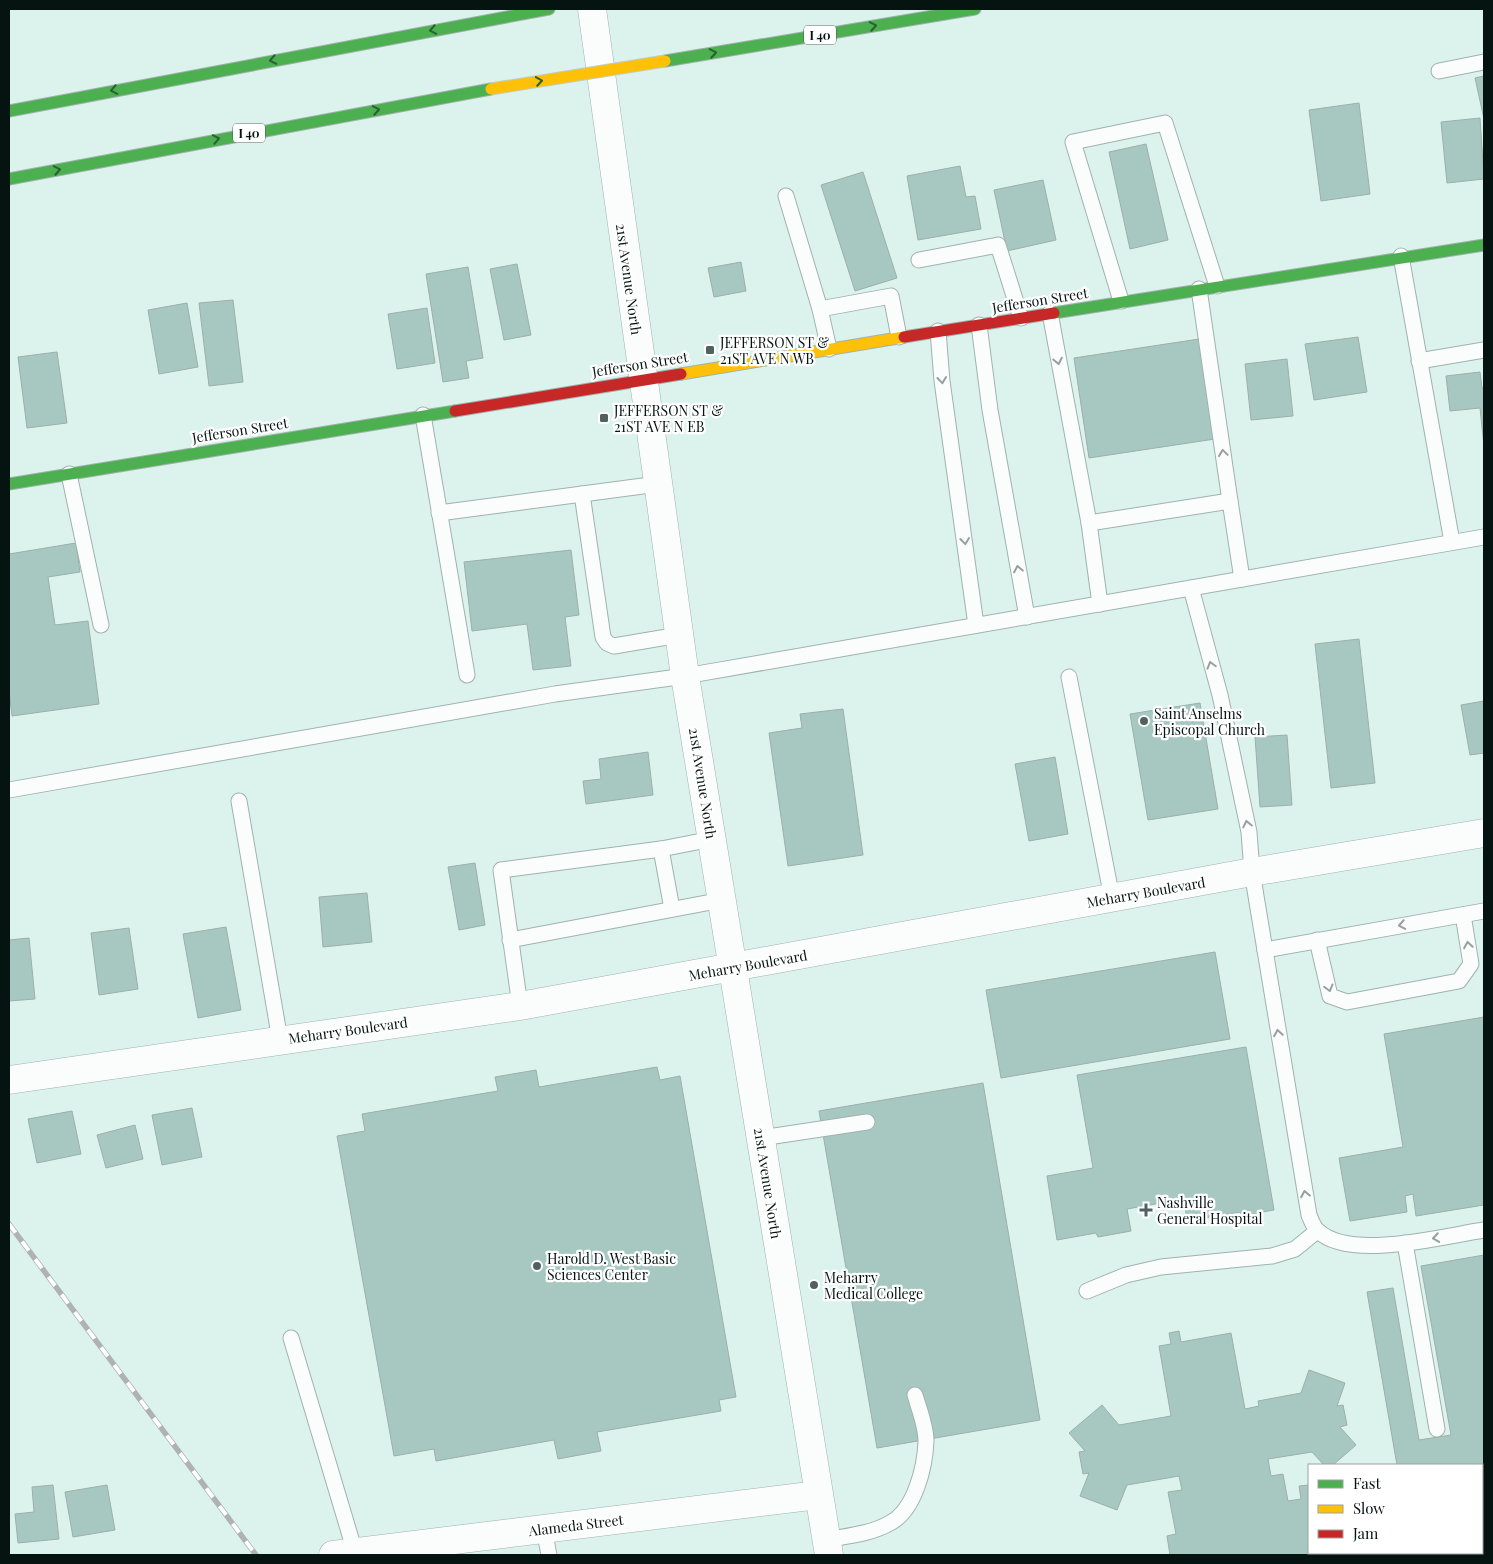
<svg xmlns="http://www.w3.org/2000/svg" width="1493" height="1564" font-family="'Playfair Display',serif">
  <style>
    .building { fill: #a7c8c0; stroke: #9dafaa }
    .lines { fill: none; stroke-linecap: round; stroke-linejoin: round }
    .lane-casing { stroke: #a0b2ae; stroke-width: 17 }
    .street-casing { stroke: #a0b2ae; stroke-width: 29 }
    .fast-casing { stroke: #a0b2ae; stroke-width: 13 }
    .slow-casing { stroke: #a0b2ae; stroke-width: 13 }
    .jam-casing { stroke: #a0b2ae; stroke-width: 13 }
    .lane { stroke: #fafdfc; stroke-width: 15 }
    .street { stroke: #fafdfc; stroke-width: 28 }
    .fast { stroke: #4caf50; stroke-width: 11 }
    .slow { stroke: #ffc107; stroke-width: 11 }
    .jam { stroke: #c62828; stroke-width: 11 }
    .rail-casing { stroke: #aeb3b2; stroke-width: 5.5 }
    .rail { stroke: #fff; stroke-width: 4; stroke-dasharray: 11; stroke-linecap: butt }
    .slow-bridge-casing { stroke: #c0ccc9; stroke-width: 13; stroke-linecap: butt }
    .slow-bridge { stroke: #ffc107; stroke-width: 11 }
    .oneway { stroke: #286230 }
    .oneway2 { stroke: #98a09e }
    .poi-dot { fill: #50625d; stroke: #fff; stroke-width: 2 }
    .labels { text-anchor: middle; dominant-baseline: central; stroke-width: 4.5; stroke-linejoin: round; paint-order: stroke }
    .shield { fill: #fff; stroke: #505a58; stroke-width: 1 }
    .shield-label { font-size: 12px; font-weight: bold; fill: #051410 }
    .street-label { font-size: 14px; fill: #051410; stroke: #fff }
    .poi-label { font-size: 14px; fill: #051410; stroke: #fff; text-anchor: start }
  </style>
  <rect width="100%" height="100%" fill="#dcf3ed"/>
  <g class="building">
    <polygon points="1484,76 1484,119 1475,78"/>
    <polygon points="1359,103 1370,194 1321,201 1309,110"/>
    <polygon points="1480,118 1484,179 1447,183 1441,122"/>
    <polygon points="1146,144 1168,240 1130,249 1109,152"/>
    <polygon points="960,166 966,197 975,196 981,229 918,240 907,176"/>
    <polygon points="863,172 897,278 855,291 821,185"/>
    <polygon points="1043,180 1056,240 1007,251 994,190"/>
    <polygon points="741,262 746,291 714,297 708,268"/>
    <polygon points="517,264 531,335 504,340 490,269"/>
    <polygon points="468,267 483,358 466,361 469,378 443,382 426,274"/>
    <polygon points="233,300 243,382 209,386 199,303"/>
    <polygon points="187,303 198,367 159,374 148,310"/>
    <polygon points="427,308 435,363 397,369 388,314"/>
    <polygon points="1358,337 1367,392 1314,400 1305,344"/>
    <polygon points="1199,339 1215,439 1089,458 1074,358"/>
    <polygon points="57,352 67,423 27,428 18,357"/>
    <polygon points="1287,359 1293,416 1251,420 1245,364"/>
    <polygon points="1480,372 1482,388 1484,388 1484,446 1480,408 1450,411 1446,376"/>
    <polygon points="76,543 80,572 48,577 55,625 88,621 99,704 12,716 9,691 9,554"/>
    <polygon points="571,550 579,615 565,617 571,666 533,670 527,624 472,631 464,562"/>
    <polygon points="1359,639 1375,783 1331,788 1315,644"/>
    <polygon points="1484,701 1484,753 1470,755 1461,705"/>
    <polygon points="1200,703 1218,809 1148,820 1130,714"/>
    <polygon points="843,709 863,855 788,866 769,733 802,728 800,714"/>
    <polygon points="1287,735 1292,805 1260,807 1255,737"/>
    <polygon points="648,752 653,795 586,804 583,781 601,779 599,759"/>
    <polygon points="1055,757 1068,834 1029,841 1015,764"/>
    <polygon points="475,863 485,925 459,930 448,867"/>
    <polygon points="367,893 372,942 323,947 319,897"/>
    <polygon points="226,927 241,1010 198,1018 183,934"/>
    <polygon points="129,928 138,989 99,995 91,933"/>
    <polygon points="29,938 35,999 9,1001 9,940"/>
    <polygon points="1215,952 1230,1039 1001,1078 986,990"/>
    <polygon points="1484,1017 1484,1205 1416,1216 1413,1194 1405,1196 1407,1212 1350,1221 1339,1158 1403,1147 1384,1034"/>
    <polygon points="1246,1047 1274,1210 1241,1216 1241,1212 1187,1221 1184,1199 1127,1209 1131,1231 1098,1237 1096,1233 1057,1240 1047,1176 1093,1168 1077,1075"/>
    <polygon points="657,1067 660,1080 680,1076 736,1397 719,1400 721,1411 597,1432 601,1451 558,1459 554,1440 436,1461 434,1449 394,1456 337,1136 365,1131 362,1114 498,1091 495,1077 536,1070 539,1087"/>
    <polygon points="983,1083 1040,1420 877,1448 819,1111"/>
    <polygon points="192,1108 202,1157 162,1165 152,1115"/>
    <polygon points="72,1111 81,1154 37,1163 28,1119"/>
    <polygon points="135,1125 143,1159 106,1168 97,1135"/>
    <polygon points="1484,1255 1484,1555 1170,1555 1167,1536 1176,1534 1168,1492 1182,1490 1179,1476 1127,1485 1117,1510 1080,1496 1089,1473 1083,1474 1079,1452 1085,1451 1069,1433 1102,1405 1119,1425 1171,1416 1159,1346 1171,1344 1169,1333 1179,1331 1181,1342 1231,1333 1245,1409 1259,1406 1258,1401 1301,1393 1309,1370 1345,1383 1337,1406 1343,1405 1347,1425 1340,1427 1356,1445 1333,1465 1324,1465 1312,1452 1268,1459 1271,1476 1283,1474 1288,1501 1301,1499 1299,1486 1309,1485 1309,1553 1482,1553 1482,1465 1397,1465 1367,1292 1393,1288 1419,1440 1451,1435 1421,1266"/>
    <polygon points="53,1485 59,1539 18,1543 15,1514 34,1512 32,1487"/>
    <polygon points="107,1485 115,1530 73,1537 65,1492"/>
  </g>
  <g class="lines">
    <g class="lane-casing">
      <g id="lane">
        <polyline points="1439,71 1484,62"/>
        <polyline points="786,196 820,309 891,296 899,337"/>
        <polyline points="1401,256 1452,542"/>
        <polyline points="919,260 998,245 1021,318"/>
        <polyline points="1199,289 1230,501"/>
        <polyline points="1121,301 1073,142 1165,123 1217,286"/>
        <polyline points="820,309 829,349"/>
        <polyline points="1050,313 1089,523 1100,604"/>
        <polyline points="979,325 990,410 1027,617"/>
        <polyline points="938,331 942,381 976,625"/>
        <polyline points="1419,361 1484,350"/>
        <polyline points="423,415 467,675"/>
        <polyline points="69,474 101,625"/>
        <polyline points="582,494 603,637 607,643 614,646 679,635"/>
        <polyline points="439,513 658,484"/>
        <polyline points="1089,523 1230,501 1242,579"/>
        <path d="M1191 588 1220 695 1249 832 1252 872 1309 1215C1311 1220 1314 1228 1318 1231 1350 1261 1444 1236 1484 1230"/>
        <polyline points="1069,677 1112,898"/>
        <polyline points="9,790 555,694 685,676 1484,537"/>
        <polyline points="239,801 280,1040"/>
        <polyline points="661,849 672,909"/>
        <polyline points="510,940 722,900"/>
        <polyline points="1317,940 1330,996 1347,1002 1459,981 1471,964 1463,915"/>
        <polyline points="1265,950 1484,911"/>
        <polyline points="520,1006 501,870 661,849 712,839"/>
        <polyline points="761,1138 867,1122"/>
        <polyline points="1405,1243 1437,1429"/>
        <polyline points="1087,1291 1126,1275 1161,1267 1272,1256 1295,1249 1317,1231"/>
        <polyline points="291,1338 355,1552"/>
        <polyline points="544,1529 549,1555"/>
        <path d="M826 1540C847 1536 871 1534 890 1523 915 1510 925 1467 926 1441 926 1426 919 1409 915 1395"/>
      </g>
    </g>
    <g class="street-casing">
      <g id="street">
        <polyline points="592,9 685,676 829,1555"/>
        <polyline points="9,1080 520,1006 1252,872 1484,833"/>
        <polyline points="333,1555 818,1495"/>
      </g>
    </g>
    <g class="fast-casing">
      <g id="fast">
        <polyline points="665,61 975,9"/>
        <polyline points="9,111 549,9"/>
        <polyline points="9,179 491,89"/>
        <polyline points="1054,313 1484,245"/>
        <polyline points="9,484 455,411"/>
      </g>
    </g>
    <g class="slow-casing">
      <polyline id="slow" points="681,374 904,337"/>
    </g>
    <g class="jam-casing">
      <g id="jam">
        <polyline points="904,337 1054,313"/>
        <polyline points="455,411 681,374"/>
      </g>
    </g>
    <use href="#lane" class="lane"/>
    <use href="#street" class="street"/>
    <use href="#fast" class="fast"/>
    <use href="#slow" class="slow"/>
    <use href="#jam" class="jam"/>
    <g class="rail-casing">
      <polyline id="rail" points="9,1224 256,1555"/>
    </g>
    <use href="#rail" class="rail"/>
    <g class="slow-bridge-casing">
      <polyline id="slow-bridge" points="491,89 665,61"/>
    </g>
    <use href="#slow-bridge" class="slow-bridge"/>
  </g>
  <defs><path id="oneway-chevron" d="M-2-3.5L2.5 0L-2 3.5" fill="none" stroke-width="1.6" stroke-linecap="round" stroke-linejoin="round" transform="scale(1.25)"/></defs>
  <g class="oneway">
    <use href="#oneway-chevron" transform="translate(873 26) rotate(-10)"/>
    <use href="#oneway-chevron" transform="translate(433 30) rotate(169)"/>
    <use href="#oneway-chevron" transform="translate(713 53) rotate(-10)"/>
    <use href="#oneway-chevron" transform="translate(273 60) rotate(169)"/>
    <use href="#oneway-chevron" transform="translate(539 81) rotate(-9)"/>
    <use href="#oneway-chevron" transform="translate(114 90) rotate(169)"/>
    <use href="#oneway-chevron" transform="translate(376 110) rotate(-10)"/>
    <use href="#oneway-chevron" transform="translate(216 139) rotate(-11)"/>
    <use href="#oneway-chevron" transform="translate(57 170) rotate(-11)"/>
  </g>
  <g class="oneway2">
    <use href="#oneway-chevron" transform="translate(1058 361) rotate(79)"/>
    <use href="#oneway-chevron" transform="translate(942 380) rotate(84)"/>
    <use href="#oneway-chevron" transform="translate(1223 453) rotate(-98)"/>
    <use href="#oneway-chevron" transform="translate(965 541) rotate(83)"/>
    <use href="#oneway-chevron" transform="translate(1018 569) rotate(-101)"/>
    <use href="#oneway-chevron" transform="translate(1211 665) rotate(-106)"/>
    <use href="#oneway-chevron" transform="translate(1247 824) rotate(-102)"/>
    <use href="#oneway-chevron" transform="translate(1402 925) rotate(170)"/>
    <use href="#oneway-chevron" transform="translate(1468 945) rotate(-99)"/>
    <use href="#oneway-chevron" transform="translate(1329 988) rotate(75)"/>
    <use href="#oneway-chevron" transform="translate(1278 1033) rotate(-99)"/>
    <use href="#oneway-chevron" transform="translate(1305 1194) rotate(-101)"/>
    <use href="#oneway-chevron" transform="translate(1436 1238) rotate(171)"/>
  </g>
  <g class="poi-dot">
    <rect x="705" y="345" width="10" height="10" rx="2.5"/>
    <rect x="599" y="413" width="10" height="10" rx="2.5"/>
    <circle cx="1144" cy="721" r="5"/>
    <path d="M1143.5 1202.5h5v5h5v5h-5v5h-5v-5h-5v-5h5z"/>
    <circle cx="537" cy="1266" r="5"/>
    <circle cx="814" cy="1285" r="5"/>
  </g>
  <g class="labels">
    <g class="shield">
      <rect x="804" y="25.5" width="32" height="19" rx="4"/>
      <rect x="233" y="123.5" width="32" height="19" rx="4"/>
    </g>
    <g class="shield-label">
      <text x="820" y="35">I 40</text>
      <text x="249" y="133">I 40</text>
    </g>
    <g class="street-label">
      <text transform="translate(629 279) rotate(82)">21st Avenue North</text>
      <text transform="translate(1040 300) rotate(-9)">Jefferson Street</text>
      <text transform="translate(640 364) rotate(-9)">Jefferson Street</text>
      <text transform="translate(240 430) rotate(-9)">Jefferson Street</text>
      <text transform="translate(703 783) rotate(81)">21st Avenue North</text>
      <text transform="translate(1146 892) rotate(-10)">Meharry Boulevard</text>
      <text transform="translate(748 965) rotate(-10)">Meharry Boulevard</text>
      <text transform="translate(348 1030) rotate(-8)">Meharry Boulevard</text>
      <text transform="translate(768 1183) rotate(81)">21st Avenue North</text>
      <text transform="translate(576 1525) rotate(-7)">Alameda Street</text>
    </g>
    <g class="poi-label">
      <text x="720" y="342">JEFFERSON ST &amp;<tspan x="720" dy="16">21ST AVE N WB</tspan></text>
      <text x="614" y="410">JEFFERSON ST &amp;<tspan x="614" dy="16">21ST AVE N EB</tspan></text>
      <text x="1154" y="713">Saint Anselms<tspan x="1154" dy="16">Episcopal Church</tspan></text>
      <text x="1157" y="1202">Nashville<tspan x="1157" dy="16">General Hospital</tspan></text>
      <text x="547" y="1258">Harold D. West Basic<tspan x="547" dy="16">Sciences Center</tspan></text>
      <text x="824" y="1277">Meharry<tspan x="824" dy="16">Medical College</tspan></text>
    </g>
  </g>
  <rect width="1493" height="1564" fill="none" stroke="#051410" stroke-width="20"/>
  <rect x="1308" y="1464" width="175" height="90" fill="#ffffff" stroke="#9ba19f"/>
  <rect x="1318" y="1480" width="25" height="8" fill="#4caf50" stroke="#9ba19f"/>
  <text x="1353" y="1489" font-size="15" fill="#051410">Fast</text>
  <rect x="1318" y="1505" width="25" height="8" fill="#ffc107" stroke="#9ba19f"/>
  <text x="1353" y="1514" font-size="15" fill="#051410">Slow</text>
  <rect x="1318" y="1530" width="25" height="8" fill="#c62828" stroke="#9ba19f"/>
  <text x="1353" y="1539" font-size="15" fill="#051410">Jam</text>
</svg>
